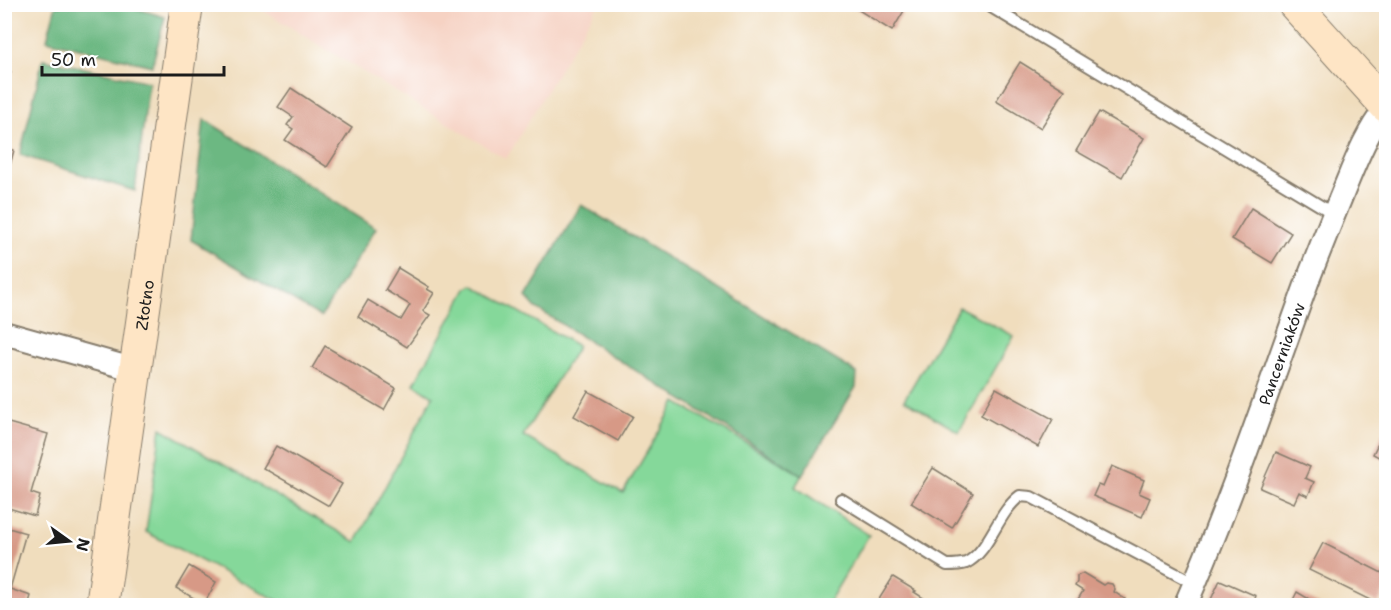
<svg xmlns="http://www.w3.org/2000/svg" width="1391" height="610" font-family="'Shantell Sans',sans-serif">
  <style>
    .built { fill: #f6d2c3 }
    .green { fill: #85d89a; stroke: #507a5b; stroke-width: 1.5 }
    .forest { fill: #6cb882; stroke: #446a4f; stroke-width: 1.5 }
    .building { fill: #d79986 }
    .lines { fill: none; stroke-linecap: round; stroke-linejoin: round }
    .lane-casing { stroke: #867c6c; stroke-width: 14 }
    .street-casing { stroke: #867c6c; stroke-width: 26 }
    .secondary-casing { stroke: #867c6c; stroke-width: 34 }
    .lane { stroke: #fff; stroke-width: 10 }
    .street { stroke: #fff; stroke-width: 22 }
    .secondary { stroke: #fee5c5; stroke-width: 32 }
    .labels { text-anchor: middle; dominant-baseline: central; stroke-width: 6; stroke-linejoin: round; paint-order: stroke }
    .street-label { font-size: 16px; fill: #1c1c1c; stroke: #fff }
  </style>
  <rect width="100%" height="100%" fill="#fff"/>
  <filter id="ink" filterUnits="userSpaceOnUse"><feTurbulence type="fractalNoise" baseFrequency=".0167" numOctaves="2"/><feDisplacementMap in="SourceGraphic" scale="12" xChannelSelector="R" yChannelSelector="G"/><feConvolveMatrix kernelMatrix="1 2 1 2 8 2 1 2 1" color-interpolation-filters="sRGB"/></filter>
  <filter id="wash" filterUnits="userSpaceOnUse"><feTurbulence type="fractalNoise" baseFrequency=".008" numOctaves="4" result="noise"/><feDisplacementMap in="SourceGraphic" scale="24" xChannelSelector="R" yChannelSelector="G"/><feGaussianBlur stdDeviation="1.35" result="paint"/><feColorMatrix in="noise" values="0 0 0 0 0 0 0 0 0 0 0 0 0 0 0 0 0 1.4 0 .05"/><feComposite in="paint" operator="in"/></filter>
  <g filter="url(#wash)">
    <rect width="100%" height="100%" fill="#f0ddbd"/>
    <polygon class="built" points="254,5 598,5 506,159"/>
    <g class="green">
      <polygon points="472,285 578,346 523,436 623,493 676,402 802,475 795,487 869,535 827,605 286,605 146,532 161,428 356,542 433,396 414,384 467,289"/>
      <polygon points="959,307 1014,336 959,432 904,400"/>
    </g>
    <g class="forest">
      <polygon points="56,5 125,5 165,17 152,66 47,40"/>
      <polygon points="43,59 149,82 135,191 20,155"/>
      <polygon points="204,119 376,228 321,317 191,240"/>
      <polygon points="581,205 857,373 856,387 802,475 536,308 526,297"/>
    </g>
    <g id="blocks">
      <g class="building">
        <polygon points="849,4 908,4 892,31"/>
        <polygon points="1020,62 1065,90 1041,128 996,101"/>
        <polygon points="4,70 11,72 5,90 4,90"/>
        <polygon points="291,88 352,128 327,167 285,140 293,129 287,125 293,117 278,107"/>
        <polygon points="1099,112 1144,138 1122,177 1076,151"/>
        <polygon points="4,148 14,150 8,173 4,172"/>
        <polygon points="1251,208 1291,233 1272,263 1232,239"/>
        <polygon points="398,268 429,287 427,289 434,293 423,311 430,315 407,347 358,317 368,300 401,320 410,305 385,290"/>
        <polygon points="325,346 396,388 384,410 312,368"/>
        <polygon points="996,388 1053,419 1038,447 981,415"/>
        <polygon points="588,391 633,416 618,441 574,416"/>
        <polygon points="5,422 48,434 31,493 40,496 35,516 5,507"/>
        <polygon points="1386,427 1386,461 1373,454"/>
        <polygon points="276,446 342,484 329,506 263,468"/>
        <polygon points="1276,452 1310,467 1305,478 1314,482 1308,496 1299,492 1294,503 1260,488"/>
        <polygon points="1112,466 1144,480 1139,493 1150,498 1142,517 1093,496 1098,485 1103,487"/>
        <polygon points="933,468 973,493 952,528 911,503"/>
        <polygon points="5,527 26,533 10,589 31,596 28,606 5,606"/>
        <polygon points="1323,543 1386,575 1386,587 1378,604 1309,570"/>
        <polygon points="189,566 216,582 204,604 176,588"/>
        <polygon points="1083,573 1103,585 1106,583 1112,584 1115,589 1114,592 1125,599 1121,606 1074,606 1083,591 1075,586 1077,582 1077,576"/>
        <polygon points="893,577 916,591 914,592 936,606 879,606 876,604"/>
        <polygon points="1220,580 1256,596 1252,606 1208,606"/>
        <polygon points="1297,592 1321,606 1290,606"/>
      </g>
    </g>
  </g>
  <g filter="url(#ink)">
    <use href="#blocks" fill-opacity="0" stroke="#867c6c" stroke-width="1.5"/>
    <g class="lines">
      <g class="lane-casing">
        <g id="lane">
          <polyline points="986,4 1334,214"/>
          <path d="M841 499 947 565C953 565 960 565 966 563 990 551 997 513 1020 496L1031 497 1195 584"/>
        </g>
      </g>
      <g class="street-casing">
        <g id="street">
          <polyline points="4,333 136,370"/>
          <path id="s1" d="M1185 606C1232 498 1269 387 1309 277 1320 249 1331 221 1343 192 1355 163 1366 133 1386 108"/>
        </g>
      </g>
      <g class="secondary-casing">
        <g id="secondary">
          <polyline points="1294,4 1386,106"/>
          <path id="s2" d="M102 606 187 4"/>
        </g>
      </g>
      <use href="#lane" class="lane"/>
      <use href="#street" class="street"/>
      <use href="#secondary" class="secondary"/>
    </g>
  </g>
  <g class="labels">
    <g class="street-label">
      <text stroke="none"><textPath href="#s2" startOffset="304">Złotno</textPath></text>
      <text stroke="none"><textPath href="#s1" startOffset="270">Pancerniaków</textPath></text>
    </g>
  </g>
  <rect width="1391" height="610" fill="none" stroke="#fff" stroke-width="24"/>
  <g transform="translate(69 541) rotate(105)" stroke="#ffffff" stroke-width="4.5" paint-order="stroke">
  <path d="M0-4.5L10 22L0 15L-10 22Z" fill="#1c1c1c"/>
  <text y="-9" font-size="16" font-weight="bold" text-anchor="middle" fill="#1c1c1c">N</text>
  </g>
  <path d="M42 66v9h182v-9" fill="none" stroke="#1c1c1c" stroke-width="3"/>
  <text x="51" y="66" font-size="18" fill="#1c1c1c" stroke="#ffffff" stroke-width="4.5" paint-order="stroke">50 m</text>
</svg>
